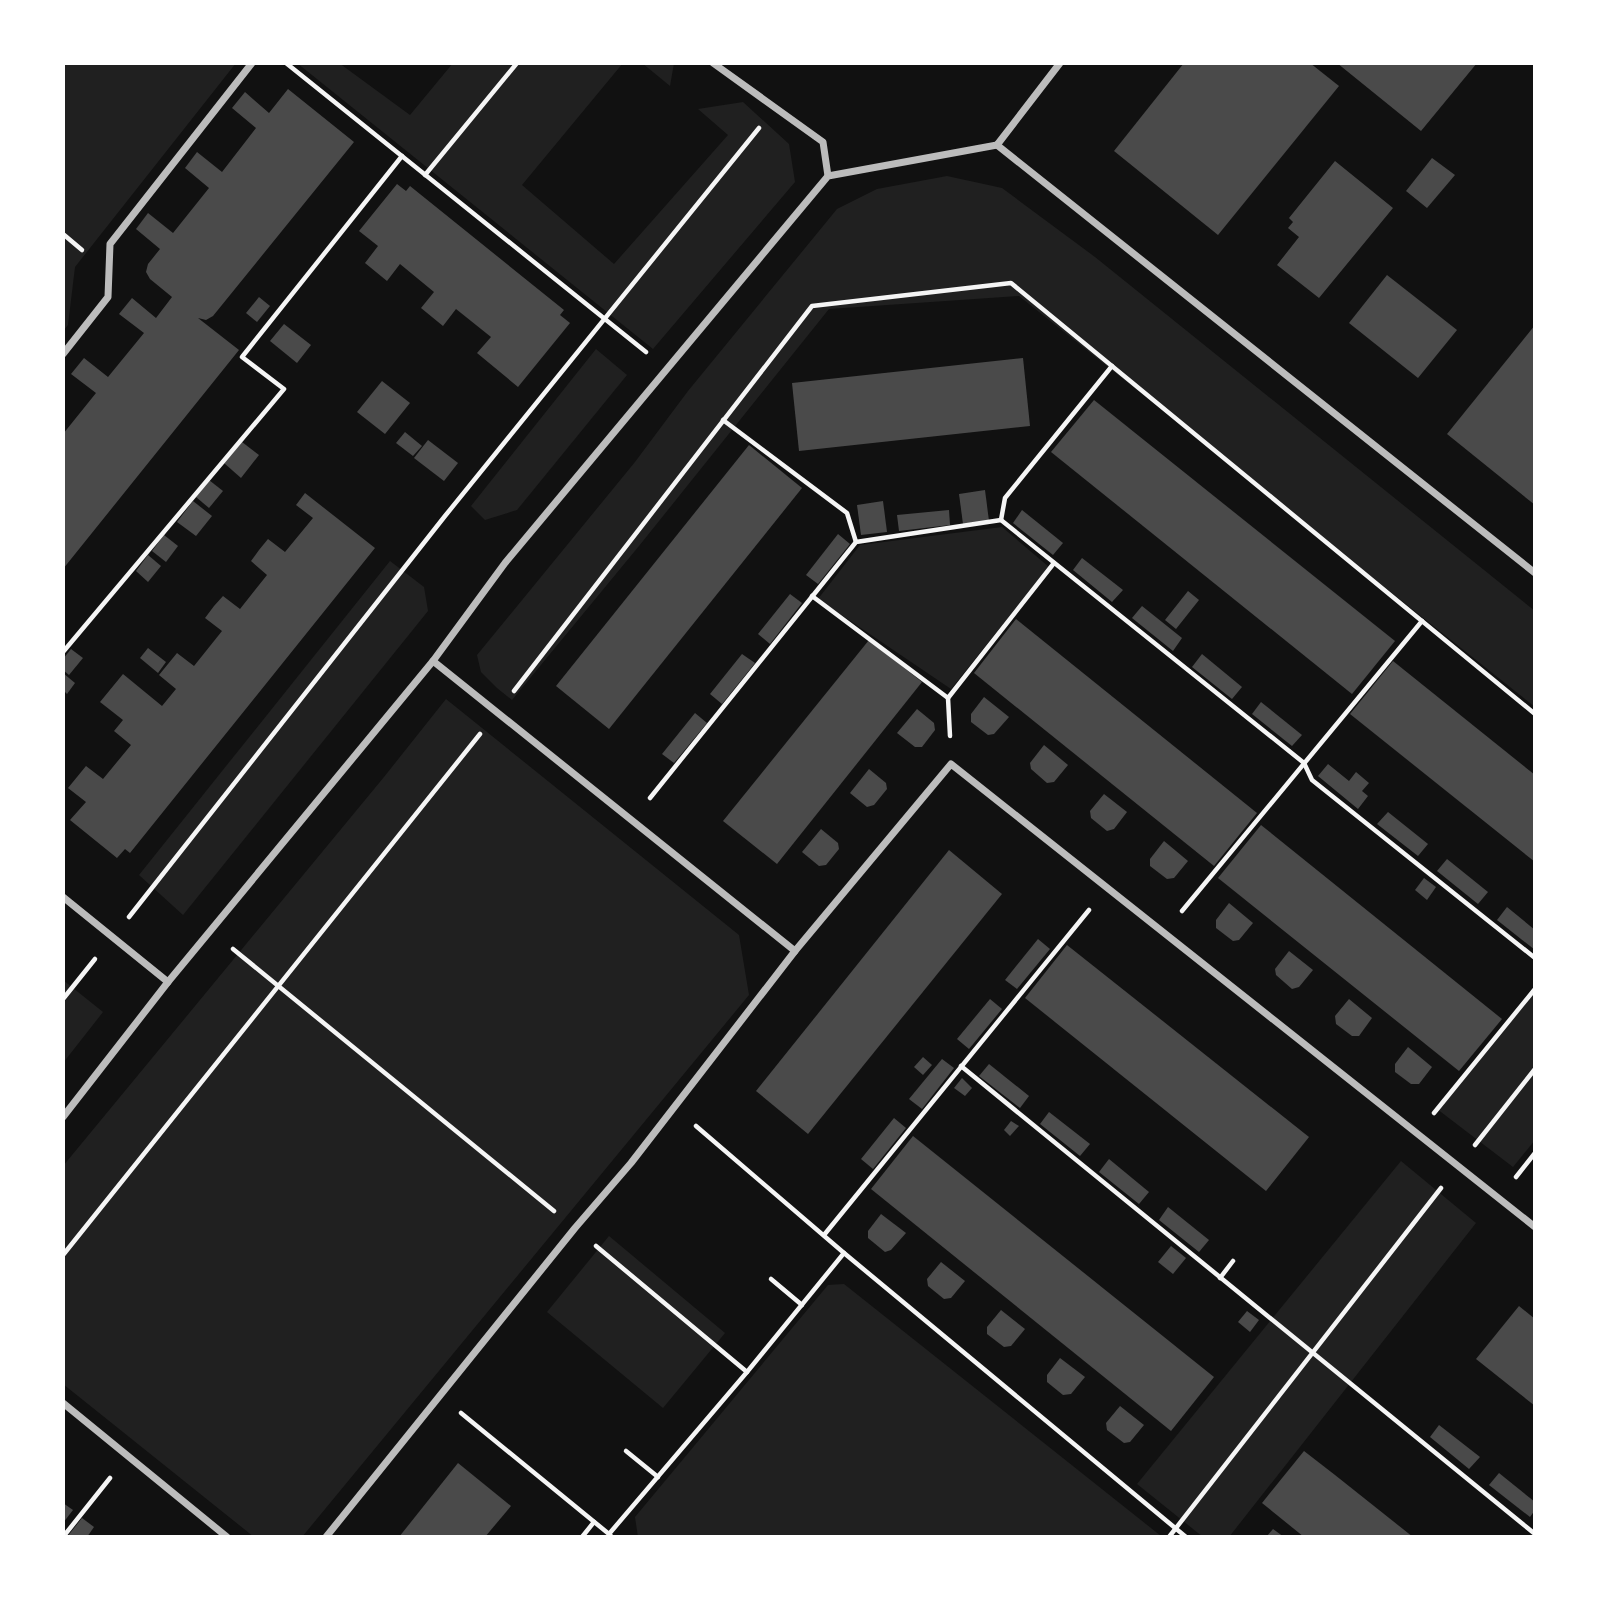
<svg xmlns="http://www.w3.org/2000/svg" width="1598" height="1600" font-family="Karla,sans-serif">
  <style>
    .green { fill: #202020 }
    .building { fill: #4a4a4a }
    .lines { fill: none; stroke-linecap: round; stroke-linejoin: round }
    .path { stroke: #f5f5f5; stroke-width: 4.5 }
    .minor { stroke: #bcbcbc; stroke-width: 7 }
  </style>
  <rect width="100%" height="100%" fill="#111"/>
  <g class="green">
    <polygon points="63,63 236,63 75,267 68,325 63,331"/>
    <polygon points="297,63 339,63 410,115 453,63 623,63 522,185 614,264 728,135 698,109 743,102 789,144 795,182 653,349"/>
    <polygon points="642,63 674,63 670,86"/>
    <polygon points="947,176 1002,188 1095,257 1535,611 1535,707 1019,296 829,309 639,546 512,700 497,688 481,672 477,655 635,462 688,391 837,209 877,189"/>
    <polygon points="596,349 627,375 517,510 485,520 471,506"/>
    <polygon points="1002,527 1049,567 951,689 818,599 860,545"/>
    <polygon points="390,561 424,587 428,611 183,915 139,875"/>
    <polygon points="446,699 739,935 749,995 302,1537 254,1537 63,1384 63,1166 384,777"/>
    <polygon points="63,980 103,1012 63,1063"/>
    <polygon points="1535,992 1535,1140 1513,1167 1437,1109"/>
    <polygon points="1401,1161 1476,1223 1229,1537 1203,1537 1137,1484"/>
    <polygon points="609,1236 725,1333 663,1408 547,1312"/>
    <polygon points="844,1284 1161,1536 1160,1537 638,1537 635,1517 828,1285"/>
  </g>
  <g class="building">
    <polygon points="1184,63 1310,63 1339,86 1218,235 1114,151"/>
    <polygon points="1337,63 1477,63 1421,131"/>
    <polygon points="288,89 354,142 213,316 206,320 198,318 239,350 63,569 63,434 96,393 71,374 84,358 108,377 144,333 119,314 132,298 156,318 172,297 150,279 146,272 148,264 160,249 136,229 148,213 173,233 209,188 185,168 197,152 222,172 256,128 232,108 245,92 269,113"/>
    <polygon points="1432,158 1455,175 1427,208 1406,191"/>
    <polygon points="1335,161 1393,208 1319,298 1277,265 1299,237 1288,228 1293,222 1289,218"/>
    <polygon points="397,184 406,191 410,186 564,310 560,315 570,323 518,387 477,353 491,337 456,309 443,326 421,308 434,292 400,264 387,281 365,263 378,246 359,231"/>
    <polygon points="1387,275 1457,330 1418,378 1349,323"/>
    <polygon points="259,297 270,306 257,322 246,313"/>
    <polygon points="284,324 311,345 297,363 270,341"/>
    <polygon points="1535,325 1535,505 1447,434"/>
    <polygon points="1023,358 1030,426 799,451 792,383"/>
    <polygon points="382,381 410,403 385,434 357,412"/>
    <polygon points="1094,400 1395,641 1352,694 1051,452"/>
    <polygon points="405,432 422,446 413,456 396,443"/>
    <polygon points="428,440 458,463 444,481 414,458"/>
    <polygon points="242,442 259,455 241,478 224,463"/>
    <polygon points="749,445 802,488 609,729 556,686"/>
    <polygon points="209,480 223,491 209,508 196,497"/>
    <polygon points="985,490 989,521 963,524 959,494"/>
    <polygon points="305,493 375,548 130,853 125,849 117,858 70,820 86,802 68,788 86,766 103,779 131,745 114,731 123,720 100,702 123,674 162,706 176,689 159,675 177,653 194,666 222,631 205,618 214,606 223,596 240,609 267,575 251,561 259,550 268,539 285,552 313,518 296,505"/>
    <polygon points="193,501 212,516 196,536 177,522"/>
    <polygon points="883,501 887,532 861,535 857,505"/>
    <polygon points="949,510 950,525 899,531 897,515"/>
    <polygon points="1022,510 1063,543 1053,555 1013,523"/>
    <polygon points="838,534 850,544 818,584 806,575"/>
    <polygon points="164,535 178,546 166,562 152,551"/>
    <polygon points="148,555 161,566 148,582 136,571"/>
    <polygon points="1082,558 1123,590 1112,602 1073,570"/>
    <polygon points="1188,591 1199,600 1176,629 1165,620"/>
    <polygon points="790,594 802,603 770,644 758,634"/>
    <polygon points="1142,606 1182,638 1173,651 1132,618"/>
    <polygon points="1016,619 1257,813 1214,866 974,673"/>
    <polygon points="869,640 922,682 777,864 723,821"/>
    <polygon points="148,648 166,662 158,673 140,658"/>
    <polygon points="71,649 83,658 69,675 63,670 63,659"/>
    <polygon points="742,654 755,663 722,704 710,694"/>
    <polygon points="1202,654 1242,687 1232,699 1192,667"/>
    <polygon points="1393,661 1535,775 1535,862 1350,714"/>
    <polygon points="63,673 75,683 67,694 63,690"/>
    <polygon points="984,697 1009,717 994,734 988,735 971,722 971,714"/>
    <polygon points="1261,702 1302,735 1292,746 1252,714"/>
    <polygon points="917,709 934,723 935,730 922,747 915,747 897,733"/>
    <polygon points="695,713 707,723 674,763 662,754"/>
    <polygon points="1044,745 1068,765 1054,782 1047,783 1031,769 1030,763"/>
    <polygon points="1328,764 1349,781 1356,772 1369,783 1362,791 1368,796 1358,809 1318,776"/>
    <polygon points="869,769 886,783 887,789 874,805 867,807 850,793"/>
    <polygon points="1104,794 1127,812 1114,829 1107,831 1091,818 1090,811"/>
    <polygon points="1388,812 1428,844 1418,856 1377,824"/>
    <polygon points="1261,825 1502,1019 1459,1071 1218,878"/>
    <polygon points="821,829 838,843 839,849 826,865 819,866 802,852"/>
    <polygon points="1164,841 1188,861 1174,878 1167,879 1150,866 1150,859"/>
    <polygon points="949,850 1002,894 808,1134 756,1091"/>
    <polygon points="1447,859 1488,892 1478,904 1437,871"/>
    <polygon points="1424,878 1436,887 1427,900 1415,890"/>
    <polygon points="1229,903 1253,923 1239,940 1233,941 1216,928 1216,920"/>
    <polygon points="1507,907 1535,930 1535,950 1497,920"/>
    <polygon points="1038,939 1050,949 1017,989 1005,980"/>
    <polygon points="1067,945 1309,1137 1266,1191 1025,998"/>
    <polygon points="1289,951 1313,970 1299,987 1292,989 1276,975 1275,969"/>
    <polygon points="990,999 1002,1009 969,1049 957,1039"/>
    <polygon points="1349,999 1372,1018 1359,1036 1352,1036 1336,1024 1335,1016"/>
    <polygon points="1408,1047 1432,1067 1419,1084 1411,1084 1395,1072 1395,1064"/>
    <polygon points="923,1057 932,1065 923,1075 914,1067"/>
    <polygon points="942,1059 954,1068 922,1109 909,1099"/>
    <polygon points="989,1064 1029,1096 1020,1108 979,1076"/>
    <polygon points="962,1078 972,1088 965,1096 954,1088"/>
    <polygon points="1049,1112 1090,1144 1080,1156 1040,1124"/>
    <polygon points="894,1118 906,1128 873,1169 861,1159"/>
    <polygon points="1011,1121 1019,1126 1010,1136 1004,1130"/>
    <polygon points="913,1136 1214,1377 1171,1431 871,1189"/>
    <polygon points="1109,1159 1149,1192 1139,1204 1099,1172"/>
    <polygon points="1168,1207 1209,1240 1199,1252 1159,1220"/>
    <polygon points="881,1214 906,1233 891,1250 885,1252 868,1238 868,1231"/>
    <polygon points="1171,1246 1186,1258 1173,1274 1158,1262"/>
    <polygon points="941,1262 965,1281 951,1298 944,1299 928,1286 927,1279"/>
    <polygon points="1519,1306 1535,1319 1535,1406 1476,1359"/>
    <polygon points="1001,1310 1025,1329 1011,1346 1004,1347 987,1334 987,1327"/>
    <polygon points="1247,1311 1259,1320 1250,1332 1238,1322"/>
    <polygon points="1060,1358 1085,1377 1071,1394 1063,1395 1047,1382 1047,1375"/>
    <polygon points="1120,1406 1144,1425 1130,1442 1124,1443 1107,1430 1106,1423"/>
    <polygon points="1439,1425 1480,1457 1469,1469 1430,1437"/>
    <polygon points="1304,1451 1335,1475 1413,1537 1304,1537 1262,1503"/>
    <polygon points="458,1463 511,1506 485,1537 399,1537"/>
    <polygon points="1499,1473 1535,1502 1535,1510 1530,1517 1489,1485"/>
    <polygon points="63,1503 73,1510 63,1523"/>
    <polygon points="82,1518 94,1527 87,1537 67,1537"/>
    <polygon points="1273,1529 1284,1537 1266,1537"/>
  </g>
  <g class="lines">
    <g class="path">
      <polyline points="286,63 646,352"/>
      <polyline points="425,175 517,63"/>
      <polyline points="63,234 82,250"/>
      <polyline points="723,420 847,513 856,542"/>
      <polyline points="1001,520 1005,498 1112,366"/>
      <polyline points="812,596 948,698 1054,563"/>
      <polyline points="63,652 284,389 242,357 402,156"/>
      <polyline points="514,691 812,306 1011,283 1535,714"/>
      <polyline points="948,698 950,736"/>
      <polyline points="650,798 856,542 1001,520 1304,763 1312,780 1535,958"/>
      <polyline points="1182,911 1422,621"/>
      <polyline points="129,917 445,516 759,128"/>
      <polyline points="233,949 554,1211"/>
      <polyline points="63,999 95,959"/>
      <polyline points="961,1066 1535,1534"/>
      <polyline points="1434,1113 1535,989"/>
      <polyline points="696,1126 844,1253 1186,1537"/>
      <polyline points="1475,1145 1535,1069"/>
      <polyline points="1516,1177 1535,1153"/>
      <polyline points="824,1235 1089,910"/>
      <polyline points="596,1246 747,1372"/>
      <polyline points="63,1255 480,734"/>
      <polyline points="1220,1278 1233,1261"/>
      <polyline points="771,1279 802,1305"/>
      <polyline points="461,1413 609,1534"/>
      <polyline points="626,1451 658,1477"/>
      <polyline points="63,1537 110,1478"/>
      <polyline points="582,1537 594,1522"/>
      <polyline points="612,1537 609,1534 747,1372 844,1253"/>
      <polyline points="1169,1537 1441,1188"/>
    </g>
    <g class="minor">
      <polyline points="713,63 823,142 828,176"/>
      <polyline points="997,145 1535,573"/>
      <polyline points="997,145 1060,63"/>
      <polyline points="63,354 108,297 110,244 252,63"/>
      <polyline points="433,661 795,951"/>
      <polyline points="63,897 168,982"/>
      <polyline points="63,1117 168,982 433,661 505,563 828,176 997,145"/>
      <polyline points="63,1403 227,1537"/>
      <polyline points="326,1537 575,1228 631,1163 795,951 951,764 1535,1227"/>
    </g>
  </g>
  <rect width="1598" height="1600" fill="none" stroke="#ffffff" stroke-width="130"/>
</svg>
